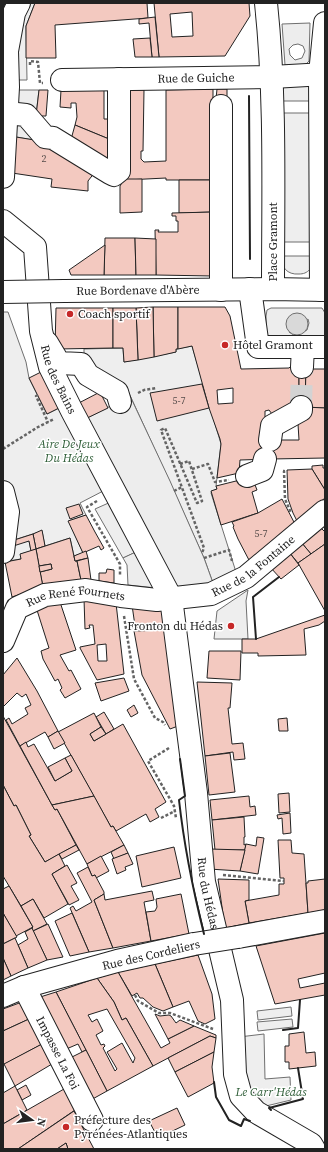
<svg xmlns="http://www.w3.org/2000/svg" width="328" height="1152" font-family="'Source Serif 4',serif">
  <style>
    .green { fill: #eee; stroke: #6f6f6f }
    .parking { fill: #ededed; stroke: #6f6f6f; fill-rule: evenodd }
    .water { fill: #d9d9d9; stroke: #6f6f6f }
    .building { fill: #f3c9c0; stroke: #222; fill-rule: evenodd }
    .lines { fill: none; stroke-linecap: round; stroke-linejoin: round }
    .minor-tunnel { stroke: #d3d3d3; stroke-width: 22; stroke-dasharray: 22 11; stroke-linecap: butt }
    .minor-casing { stroke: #222; stroke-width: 24 }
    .path { stroke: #646464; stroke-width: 2.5; stroke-dasharray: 3 2; stroke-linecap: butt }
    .minor { stroke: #fff; stroke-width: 22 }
    .minor-bridge-casing { stroke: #222; stroke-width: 24; stroke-linecap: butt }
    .minor-bridge { stroke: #fff; stroke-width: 22 }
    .wall { stroke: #222; stroke-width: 2 }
    .poi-dot { fill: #c62828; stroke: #fff; stroke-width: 1.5 }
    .labels { text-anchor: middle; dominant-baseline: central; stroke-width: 3; stroke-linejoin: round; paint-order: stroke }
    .number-label { font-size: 10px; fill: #564c4a }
    .street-label { font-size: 12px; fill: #222; stroke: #fff }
    .poi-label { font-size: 12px; fill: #222; stroke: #fff; text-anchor: start }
    .park-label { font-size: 12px; font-style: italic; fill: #2f5e38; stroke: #fff }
  </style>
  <rect width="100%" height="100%" fill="#fff"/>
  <g class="green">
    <polygon points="24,3 35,3 26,26 27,80 11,80"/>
    <path d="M305 83 311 88 316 101H278C281 83 289 84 305 83Z"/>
    <rect x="278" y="113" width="38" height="129"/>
    <path d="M281 256H314C313 260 312 265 310 269 307 273 303 274 299 274 287 275 281 267 281 256Z"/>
    <polygon points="3,312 8,312 26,362 29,378 47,414 63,406 107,489 80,503 86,515 69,521 83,553 74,556 70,538 45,546 42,531 8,542 29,541 31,551 21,554 21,559 3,562"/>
    <polygon points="192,346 221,444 216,486 217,489 212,491 211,493 236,572 213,583 204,558 174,491 128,391 84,364 84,349 123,348 124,362 176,352 176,349"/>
    <polygon points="113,501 138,551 123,558 95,509"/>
    <polygon points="248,590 246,601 248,639 214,639 217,611"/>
    <polygon points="291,1007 292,1016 258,1020 257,1011"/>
    <polygon points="292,1019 293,1027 258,1031 257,1022"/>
    <polygon points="264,1034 265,1079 290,1077 291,1100 266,1106 256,1098 243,1081 239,1037"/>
  </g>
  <g class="parking">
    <path d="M310 23 309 61 305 65H285L282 24ZM298 44 303 46 305 51 302 58 295 60 290 55 289 49 293 45Z"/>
    <polygon points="11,90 39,90 33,140 11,136"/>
    <path d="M271 308H322L325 313V340L271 341 266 335V316L267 310ZM308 319 309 323 307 330 295 336 289 332Z"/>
    <polygon points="130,396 170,481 204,558 213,583 166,589 128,585 127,565 123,558 138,551 83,420"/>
  </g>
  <circle class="water" cx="297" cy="324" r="11"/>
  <g class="building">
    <polygon points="35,3 147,3 148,18 55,25 56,58 26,58 26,26"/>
    <path d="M154 3H249L250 16 225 56 159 57ZM192 12 193 36 172 37 170 14Z"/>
    <polygon points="155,17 159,57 152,57 149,23 139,24 139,19"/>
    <polygon points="150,38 152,57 135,57 133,39"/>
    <polygon points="213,89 213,180 166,180 166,178 126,180 126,90 144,90 143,151 141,151 141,159 144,162 166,161 166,90"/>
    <polygon points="217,89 227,89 227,99 216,99"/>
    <polygon points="39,90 48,90 46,116 36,116"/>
    <polygon points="61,90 104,90 104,119 109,119 109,139 75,125 77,117 76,103 71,103 71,108 60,107"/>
    <polygon points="75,125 109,139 109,161 70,143"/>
    <polygon points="16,137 53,143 95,172 88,181 88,191 51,187 52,179 12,173"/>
    <polygon points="124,179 142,179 142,212 120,213 120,186"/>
    <polygon points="179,180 213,180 213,212 179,213"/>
    <polygon points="213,212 213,276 156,275 155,230 159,230 158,232 178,232 178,221 176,221 176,216 172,216 172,213"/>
    <polygon points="105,238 135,238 136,275 104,275"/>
    <polygon points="135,238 156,239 156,275 136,275"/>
    <polygon points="105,245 104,275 71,275 69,270"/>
    <polygon points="153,307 178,307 178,349 176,349 176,352 154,357"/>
    <polygon points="153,307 154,357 138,360 136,308"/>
    <path d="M178 307H225L230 316 241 369 289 368 290 367H299V407L272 414 269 410 265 411V440H275L271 459 240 460 239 473 217 478 221 444 220 439 209 408 192 346 178 349ZM233 388V403L218 404 217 390Z"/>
    <polygon points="56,308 113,308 113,348 57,349 55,348"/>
    <polygon points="113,308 136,308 138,360 124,362 123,348 113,348"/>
    <polygon points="299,367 306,367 305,407 299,407"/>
    <polygon points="306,367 308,369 325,369 325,408 305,407"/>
    <polygon points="47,369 65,405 47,414 29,378"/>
    <polygon points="202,384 209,408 157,421 150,393"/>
    <polygon points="100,392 108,408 83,420 75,405"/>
    <polygon points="305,407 325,408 325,458 271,459 275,440 299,440 298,424"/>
    <polygon points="323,465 323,468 325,468 325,490 312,469 312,466"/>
    <polygon points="312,469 325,490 325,498 297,521 293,513 288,499 287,470"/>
    <polygon points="252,477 257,490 252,492 258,513 221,525 211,491 217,489 216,486"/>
    <polygon points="282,499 296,526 250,562 238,539 233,527 234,526 232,522 258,513"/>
    <polygon points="79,504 83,514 70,519 66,508"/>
    <polygon points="86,515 95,532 104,548 101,550 99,546 83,553 68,521"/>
    <polygon points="320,527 325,532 325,544 311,554 301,542"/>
    <polygon points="42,530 45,546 36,549 33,534"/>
    <polygon points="33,534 36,549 31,551 29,541 7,548 8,542"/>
    <polygon points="70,538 75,561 77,561 81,580 43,587 40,572 52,569 51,564 39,566 36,549"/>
    <polygon points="301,542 311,554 298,563 289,552"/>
    <polygon points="325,544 325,611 298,563"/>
    <polygon points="36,549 43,587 12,597 5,562 21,559 20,554"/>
    <polygon points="86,551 88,558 75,561 74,556"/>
    <polygon points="289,552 299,565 281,579 270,567"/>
    <polygon points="88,558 91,580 81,580 77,561"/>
    <polygon points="51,564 52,569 40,572 39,566"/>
    <polygon points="107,569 114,570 114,583 99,581 99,573 106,573"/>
    <polygon points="59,599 76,650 60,655 69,671 71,670 81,689 65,698 60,690 62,688 58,679 55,681 43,659 41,651 49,648 36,607"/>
    <path d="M84 599 116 603 124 674 97 680 80 648V647L95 644 93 625H89L90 628 85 629ZM106 644 107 661H98L97 645Z"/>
    <polygon points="132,605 165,608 167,626 132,628 135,626"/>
    <polygon points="325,615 325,621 319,625 304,629 306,655 258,656 258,653 242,653 242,639 256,639"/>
    <polygon points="167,630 178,726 170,729 142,675 134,631"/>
    <polygon points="209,651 241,651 240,680 207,678"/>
    <polygon points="17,658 37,691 58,731 48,737 45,732 20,746 6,720 9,718 12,724 28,714 25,708 31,705 26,694 22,697 17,693 3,707 3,675"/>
    <polygon points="124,678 129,691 101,701 95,683"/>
    <polygon points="197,682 232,683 230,708 228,708 232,744 243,743 245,759 234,760 233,752 205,756"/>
    <polygon points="134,705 138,713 131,717 127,710"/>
    <polygon points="104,712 114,729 106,734 96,717"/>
    <polygon points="94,713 101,727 90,734 94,741 123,724 166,802 155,809 159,817 150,822 146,814 116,831 113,826 111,827 58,732"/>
    <polygon points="3,716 52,805 55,810 57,809 76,845 45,862 29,836 31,835 16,805 14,806 3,785"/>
    <polygon points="287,718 288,731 279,731 278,719"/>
    <polygon points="101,727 106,734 94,741 90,734"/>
    <polygon points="58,731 65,743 54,749 48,737"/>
    <polygon points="26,742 28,747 34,744 55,781 72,771 65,758 71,755 94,796 52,805 20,746"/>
    <polygon points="230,753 235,792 209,795 205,756"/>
    <polygon points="65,758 72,771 55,781 48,767"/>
    <polygon points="3,785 14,806 16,805 31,835 29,836 45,862 59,854 65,866 52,874 68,904 44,918 33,899 21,906 3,876"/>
    <polygon points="289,793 290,812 279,813 278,794"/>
    <polygon points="94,796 111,827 113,826 124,845 87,864 57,809 55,810 52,805"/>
    <polygon points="249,796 250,807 255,806 256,815 212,820 210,800"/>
    <polygon points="290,813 291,833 283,834 282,818 278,819 277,815"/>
    <polygon points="244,817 245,837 244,837 244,845 246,844 245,850 215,850 212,820"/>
    <polygon points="257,837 264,838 258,874 240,871 246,844 256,846"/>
    <polygon points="278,840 291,840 292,853 304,854 308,913 249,923 245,901 279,895 279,884 284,884 284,878 280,878"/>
    <polygon points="76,845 79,850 62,859 59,854"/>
    <polygon points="124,845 128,853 114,859 111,852"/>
    <polygon points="174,847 181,878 142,887 136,856"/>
    <polygon points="210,849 245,850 240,871 209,869"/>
    <polygon points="128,853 133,864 125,867 126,870 117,874 112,859"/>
    <polygon points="101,856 109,871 96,878 95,875 92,876 87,864"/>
    <polygon points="67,865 77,883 71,886 79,900 69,905 52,874"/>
    <polygon points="88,867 92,876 95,875 104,892 104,894 94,900 113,948 89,952 70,908 73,906 76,911 92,902 77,873"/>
    <polygon points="218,879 249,880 249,900 245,901 249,923 225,928"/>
    <polygon points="325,879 325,910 308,913 306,883 308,883 308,881"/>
    <polygon points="9,886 33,927 16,936 3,913 3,889"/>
    <polygon points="152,891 154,900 144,902 151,941 113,948 94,900 104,894 105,900"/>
    <polygon points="181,894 189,934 151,941 146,912 155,911 157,907 156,899"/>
    <polygon points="33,899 47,924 33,931 32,928 33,927 21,906"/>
    <polygon points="3,913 17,937 3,944"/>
    <polygon points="72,913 89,952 70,956 55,921"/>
    <polygon points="48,924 62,955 63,957 47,960 33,931"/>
    <polygon points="32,928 47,960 28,968 18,945 28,939 25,932"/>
    <polygon points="325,933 325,973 298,979 300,988 325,983 325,995 275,1004 256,946"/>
    <polygon points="15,938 28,968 11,976 3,958 3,944"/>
    <polygon points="198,955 212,994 215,1019 205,1024 198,1021 189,1001 173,1007 155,964"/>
    <polygon points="3,958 11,976 3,980"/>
    <polygon points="155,964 173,1007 163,1011 153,1007 143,998 140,998 137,993 132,996 118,972"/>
    <polygon points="118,972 161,1048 170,1043 168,1039 194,1026 216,1035 216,1038 210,1036 153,1066 126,1018 122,1020 114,1002 97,978"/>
    <path d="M97 978 114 1002 122 1020 126 1018 153 1066 107 1091 56 992ZM107 1009 135 1058 133 1063 122 1043 107 1052 117 1069 115 1071 103 1048 105 1046 104 1044 101 1045 96 1035 103 1031 97 1019 92 1022 88 1015Z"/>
    <polygon points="56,992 86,1050 82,1052 78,1044 64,1050 37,998"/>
    <polygon points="22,1002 29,1019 3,1031 3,1009"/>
    <polygon points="155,1014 160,1016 169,1015 171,1016 176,1023 180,1020 194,1026 168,1039"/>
    <polygon points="29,1019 42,1044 3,1065 3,1031"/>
    <polygon points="304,1032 306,1053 315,1052 316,1066 289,1069 289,1062 285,1062 285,1046 289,1046 289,1034"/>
    <polygon points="210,1036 216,1038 214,1052 175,1072 168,1058"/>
    <polygon points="42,1044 52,1064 15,1086 4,1064"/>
    <polygon points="86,1050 107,1091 89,1101 68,1059"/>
    <polygon points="214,1052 212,1067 214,1083 188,1097 175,1072"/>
    <polygon points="26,1085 31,1095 22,1100 17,1090"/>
    <polygon points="15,1086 27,1110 3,1124 3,1093"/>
    <polygon points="64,1089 75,1110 18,1149 3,1149 3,1124"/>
    <polygon points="177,1108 185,1125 158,1138 149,1121"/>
    <polygon points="74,1111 94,1149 68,1149 66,1143 57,1149 18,1149"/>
    <polygon points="66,1143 68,1149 57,1149"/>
  </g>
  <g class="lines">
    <polyline class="minor-tunnel" points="301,407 302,367"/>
    <g class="minor-casing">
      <g id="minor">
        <path d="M266 3C276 98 273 193 273 289"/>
        <path id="s1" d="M62 80 272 77 325 74"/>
        <polyline points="7,113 26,115 45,137 53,138 110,173 114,175 119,171 119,79"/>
        <polyline points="3,177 8,87 7,51 14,13 19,3"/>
        <path id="s2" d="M3 221 35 247 41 331 50 367 72 411 171 598 196 793 204 882 232 1000 235 1074 241 1096 256 1112 311 1144 314 1149"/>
        <polyline points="250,289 258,347 325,347"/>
        <polyline points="221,290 221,106"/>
        <polyline points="321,290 320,74 325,23"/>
        <path id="s3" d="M64 291 273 289 325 290"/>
        <polyline points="47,343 59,363 81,364 88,375 117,392 120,402"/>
        <polyline points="302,367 303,347"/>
        <polyline points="270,440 272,426 301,410 301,407"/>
        <polyline points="247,476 262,470 265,459"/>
        <polyline points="3,492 8,512 3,552"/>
        <path id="s4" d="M3 641 17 608 45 595 86 590 121 596 157 600 211 594 246 577 325 511"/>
        <polyline points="238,937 325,921"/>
        <path id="s5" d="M24 987 92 1120"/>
        <polyline points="3,996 24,987 117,961 194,944"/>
      </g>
    </g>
    <g class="path">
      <polyline points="30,65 30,61 38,62 40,83 43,83"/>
      <polyline points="138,393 144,390 157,388"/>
      <polyline points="38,395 36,396 48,422"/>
      <polyline points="3,449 38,427 54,419"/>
      <polyline points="180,464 189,461 202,501 197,503 165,428 161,430 204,548 202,553"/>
      <polyline points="192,469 208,464 215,482 229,480"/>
      <polyline points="283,471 284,471 285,499 291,513"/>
      <polyline points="174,491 182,487"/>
      <polyline points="97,501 87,507 120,564 120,575"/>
      <polyline points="204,558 229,550 232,561"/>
      <polyline points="124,616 134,679 155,718 163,722 165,725"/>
      <polyline points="169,748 148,761 174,806 176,818"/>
      <polyline points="161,818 175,811"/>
      <polyline points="223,875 284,881"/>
      <polyline points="135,995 138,1001 159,1013 170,1013 213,1029"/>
    </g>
    <use href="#minor" class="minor"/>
    <g class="minor-bridge-casing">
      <g id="minor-bridge">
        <polyline points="3,292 64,291"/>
        <polyline points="194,944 238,937"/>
      </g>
    </g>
    <use href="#minor-bridge" class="minor-bridge"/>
    <g class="wall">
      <polyline points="3,7 5,3"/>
      <polyline points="249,96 250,259"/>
      <polyline points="256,639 253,597 279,577"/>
      <path d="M180 759 185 796 179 800C184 845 193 890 204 934"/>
      <polyline points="283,1030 298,1028 300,1000"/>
      <polyline points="214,1082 216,1097 229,1120 241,1126 244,1119 250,1121"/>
      <polyline points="271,1110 269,1108 303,1099 298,1068"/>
    </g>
  </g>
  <g class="poi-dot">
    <circle cx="70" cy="314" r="4"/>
    <circle cx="225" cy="345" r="4"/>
    <circle cx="231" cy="626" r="4"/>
    <circle cx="66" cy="1127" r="4"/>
  </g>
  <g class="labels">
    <g class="number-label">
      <text x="44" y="158">2</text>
      <text x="179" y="400">5-7</text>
      <text x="261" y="533">5-7</text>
    </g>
    <g class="street-label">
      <text stroke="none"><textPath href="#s1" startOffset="134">Rue de Guiche</textPath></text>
      <text transform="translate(273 242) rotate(-90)">Place Gramont</text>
      <text stroke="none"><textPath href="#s3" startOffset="74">Rue Bordenave d'Abère</textPath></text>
      <text stroke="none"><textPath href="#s2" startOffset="177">Rue des Bains</textPath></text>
      <text stroke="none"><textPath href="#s4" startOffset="285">Rue de la Fontaine</textPath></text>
      <text stroke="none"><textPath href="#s4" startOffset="97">Rue René Fournets</textPath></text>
      <text stroke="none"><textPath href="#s2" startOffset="721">Rue du Hédas</textPath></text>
      <text transform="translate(151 955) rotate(-13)">Rue des Cordeliers</text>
      <text stroke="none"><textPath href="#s5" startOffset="74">Impasse La Foi</textPath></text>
    </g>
    <g class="poi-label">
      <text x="78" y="314">Coach sportif</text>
      <text x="233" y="345">Hôtel Gramont</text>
      <text x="223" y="626" text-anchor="end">Fronton du Hédas</text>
      <text x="74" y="1120">Préfecture des<tspan x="74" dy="14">Pyrénées-Atlantiques</tspan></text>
    </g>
    <g class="park-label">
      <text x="69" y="444">Aire De Jeux<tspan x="69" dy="14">Du Hédas</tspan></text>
      <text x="271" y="1092">Le Carr'Hédas</text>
    </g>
  </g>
  <rect width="328" height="1152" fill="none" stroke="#222222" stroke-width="8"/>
  <g transform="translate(32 1120) rotate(104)" stroke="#ffffff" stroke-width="3" paint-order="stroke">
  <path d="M0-3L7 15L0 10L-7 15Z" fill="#222222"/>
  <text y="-6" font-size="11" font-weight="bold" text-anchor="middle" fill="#222222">N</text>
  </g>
</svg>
